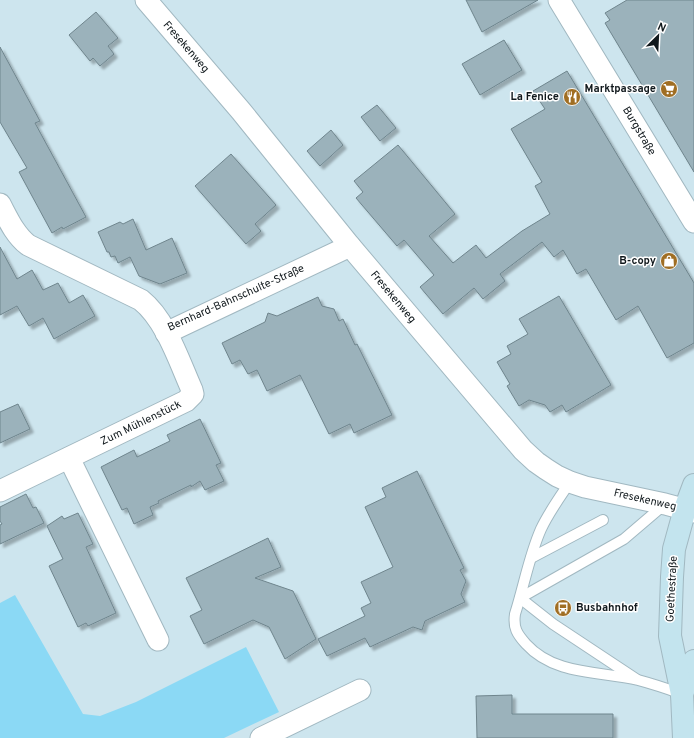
<svg xmlns="http://www.w3.org/2000/svg" width="694" height="738" font-family="Overpass,sans-serif">
  <style>
    .green { fill: #8bd9f5 }
    .building { fill: #9bb2bb; stroke: #6f858d; filter: url(#shadow) }
    .lines { fill: none; stroke-linecap: round; stroke-linejoin: round }
    .lane-casing { stroke: #a1b8c1; stroke-width: 12 }
    .street-casing { stroke: #a1b8c1; stroke-width: 23 }
    .secondary-casing { stroke: #a1b8c1; stroke-width: 24 }
    .lane { stroke: #fff; stroke-width: 10 }
    .street { stroke: #fff; stroke-width: 21 }
    .secondary { stroke: #c3e4ee; stroke-width: 22 }
    .labels { text-anchor: middle; dominant-baseline: central; stroke-width: 3; stroke-linejoin: round; paint-order: stroke }
    .street-label { font-size: 11px; fill: #10181c; stroke: #fff }
    .poi-label { font-size: 11px; font-weight: bold; fill: #10181c; stroke: #fff; text-anchor: end }
  </style>
  <defs>
    <filter id="shadow"><feDropShadow dx="3.5" dy="3.5" stdDeviation="1" flood-color="#0004"/></filter>
  </defs>
  <rect width="100%" height="100%" fill="#cde5ee"/>
  <polygon class="green" points="15,595 83,714 100,716 136,702 246,647 279,712 224,738 0,738 0,603"/>
  <g class="building">
    <polygon points="466,0 538,0 482,32"/>
    <polygon points="627,0 694,0 694,172 605,23 610,20 605,13"/>
    <polygon points="96,12 118,38 108,46 114,54 100,66 93,58 90,61 69,35"/>
    <polygon points="504,40 522,70 480,95 462,64"/>
    <polygon points="0,47 40,121 35,123 86,217 63,229 62,227 52,233 19,172 27,168 0,122"/>
    <polygon points="567,71 694,283 694,343 667,358 638,306 616,320 586,269 577,274 563,250 554,257 542,242 500,274 505,281 483,299 474,288 443,314 420,287 434,275 404,240 397,246 356,198 363,192 354,181 398,145 455,214 429,236 453,263 476,245 486,258 522,231 550,214 535,186 542,182 511,129 545,109 533,91"/>
    <polygon points="377,105 396,128 380,141 361,117"/>
    <polygon points="331,130 343,145 320,166 307,151"/>
    <polygon points="231,154 276,205 255,224 261,231 246,244 195,186"/>
    <polygon points="133,219 146,250 172,238 187,273 160,284 139,276 130,257 118,263 115,256 111,257 109,252 107,252 98,232 120,222 123,224"/>
    <polygon points="0,247 17,279 32,270 43,290 58,283 69,303 83,295 95,316 54,339 43,318 29,326 17,306 0,315"/>
    <polygon points="559,296 611,385 566,412 562,405 550,412 545,405 529,400 519,406 507,386 510,384 497,362 511,354 507,346 528,334 519,319"/>
    <polygon points="318,297 322,306 334,309 339,321 343,319 355,345 357,344 392,415 354,433 350,424 329,434 300,375 267,391 257,370 248,374 240,360 232,364 222,343 265,322 268,313 277,316"/>
    <polygon points="18,404 30,429 0,443 0,412"/>
    <polygon points="200,419 221,463 216,465 224,481 205,490 200,481 191,487 191,485 158,501 159,503 150,507 153,515 134,524 127,508 122,510 101,467 134,450 137,457 170,441 167,435"/>
    <polygon points="417,471 464,568 460,570 466,581 461,594 465,602 425,621 422,630 413,627 370,647 365,638 327,656 318,639 365,616 361,608 371,603 361,582 393,567 365,507 386,497 382,488"/>
    <polygon points="26,494 33,508 36,507 44,523 0,544 0,525 2,524 0,521 0,507"/>
    <polygon points="78,513 93,544 86,547 116,613 88,626 86,623 78,627 49,566 63,559 47,526 62,516 64,519"/>
    <polygon points="268,538 281,567 255,578 293,591 316,639 285,659 269,627 253,620 204,644 190,616 202,610 186,578"/>
    <polygon points="512,695 512,714 613,714 613,738 477,738 476,696"/>
  </g>
  <g class="lines">
    <g class="lane-casing">
      <g id="lane">
        <path d="M570 482C560 497 549 512 541 529 529 556 524 586 515 614 513 628 517 634 526 644 555 676 601 671 638 680 653 684 668 689 682 694"/>
        <polyline points="531,558 603,520"/>
        <polyline points="520,598 624,539 665,504"/>
        <polyline points="520,598 553,624 636,679"/>
      </g>
    </g>
    <g class="street-casing">
      <g id="street">
        <polyline points="146,0 241,111 350,246 523,450 536,462 546,469 557,476 570,482 585,487 665,504 694,512"/>
        <polyline points="559,0 694,222"/>
        <path d="M0 204C8 219 15 235 28 245L141 300C166 320 179 361 192 390L193 394 186 401 0 491"/>
        <polyline points="166,333 350,246"/>
        <polyline points="69,458 158,640"/>
        <polyline points="261,738 360,690"/>
      </g>
    </g>
    <g class="secondary-casing">
      <g id="secondary">
        <polyline points="682,694 694,661"/>
        <polyline points="684,738 682,694 670,636 672,577 674,549 685,509 694,485"/>
      </g>
    </g>
    <use href="#lane" class="lane"/>
    <use href="#street" class="street"/>
    <use href="#secondary" class="secondary"/>
  </g>
  <defs>
    <g id="supermarket-disc" transform="scale(0.9)"><circle r="9.5" fill="#a06e23" stroke="#fff"/><path d="M-6-5.5h2.5l.6 2H6L4.5 2H-2.5L-4.4-4H-6ZM-1.5 3.2a1.3 1.3 0 1 0 .1 0ZM3 3.2a1.3 1.3 0 1 0 .1 0Z" fill="#fff"/></g>
    <g id="restaurant-disc" transform="scale(0.9)"><circle r="9.5" fill="#a06e23" stroke="#fff"/><path d="M-5-6h1v4h1v-4h1v4h1v-4h1v5L-1.5 .5V6h-2V.5L-5-1ZM5-6V6H3V1.5H1.5Q1.5-4 5-6Z" fill="#fff"/></g>
    <g id="shop-disc" transform="scale(0.9)"><circle r="9.5" fill="#a06e23" stroke="#fff"/><path d="M-5-2.5h2.3a2.7 3.5 0 0 1 5.4 0H5L5.5 6h-11ZM-1.5-2.5h3a1.5 2.3 0 0 0-3 0Z" fill="#fff"/></g>
    <g id="bus-disc" transform="scale(0.9)"><circle r="9.5" fill="#a06e23" stroke="#fff"/><path d="M-5-6H5V4H4V6H2V4H-2V6H-4V4H-5ZM-3.5-4V0h7V-4ZM-3.5 1.2v1.5H-2V1.2ZM2 1.2v1.5H3.5V1.2Z" fill="#fff"/></g>
  </defs>
  <g fill-rule="evenodd">
    <use href="#supermarket-disc" x="669" y="89"/>
    <use href="#restaurant-disc" x="572" y="97"/>
    <use href="#shop-disc" x="669" y="261"/>
    <use href="#bus-disc" x="563" y="608"/>
  </g>
  <g class="labels">
    <g class="street-label">
      <text transform="translate(186 47) rotate(49)">Fresekenweg</text>
      <text transform="translate(639 131) rotate(59)">Burgstraße</text>
      <text transform="translate(393 297) rotate(50)">Fresekenweg</text>
      <text transform="translate(236 298) rotate(-24)">Bernhard-Bahnschulte-Straße</text>
      <text transform="translate(141 423) rotate(-26)">Zum Mühlenstück</text>
      <text transform="translate(645 500) rotate(13)">Fresekenweg</text>
      <text transform="translate(672 589) rotate(-87)">Goethestraße</text>
    </g>
    <g class="poi-label">
      <text x="656" y="89">Marktpassage</text>
      <text x="559" y="97">La Fenice</text>
      <text x="656" y="261">B-copy</text>
      <text x="576" y="608" text-anchor="start">Busbahnhof</text>
    </g>
  </g>
  <g transform="translate(658 36) rotate(24)" stroke="#ffffff" stroke-width="3" paint-order="stroke">
  <path d="M0-3L7 15L0 10L-7 15Z" fill="#10181c"/>
  <text y="-6" font-size="11" font-weight="bold" text-anchor="middle" fill="#10181c">N</text>
  </g>
</svg>
